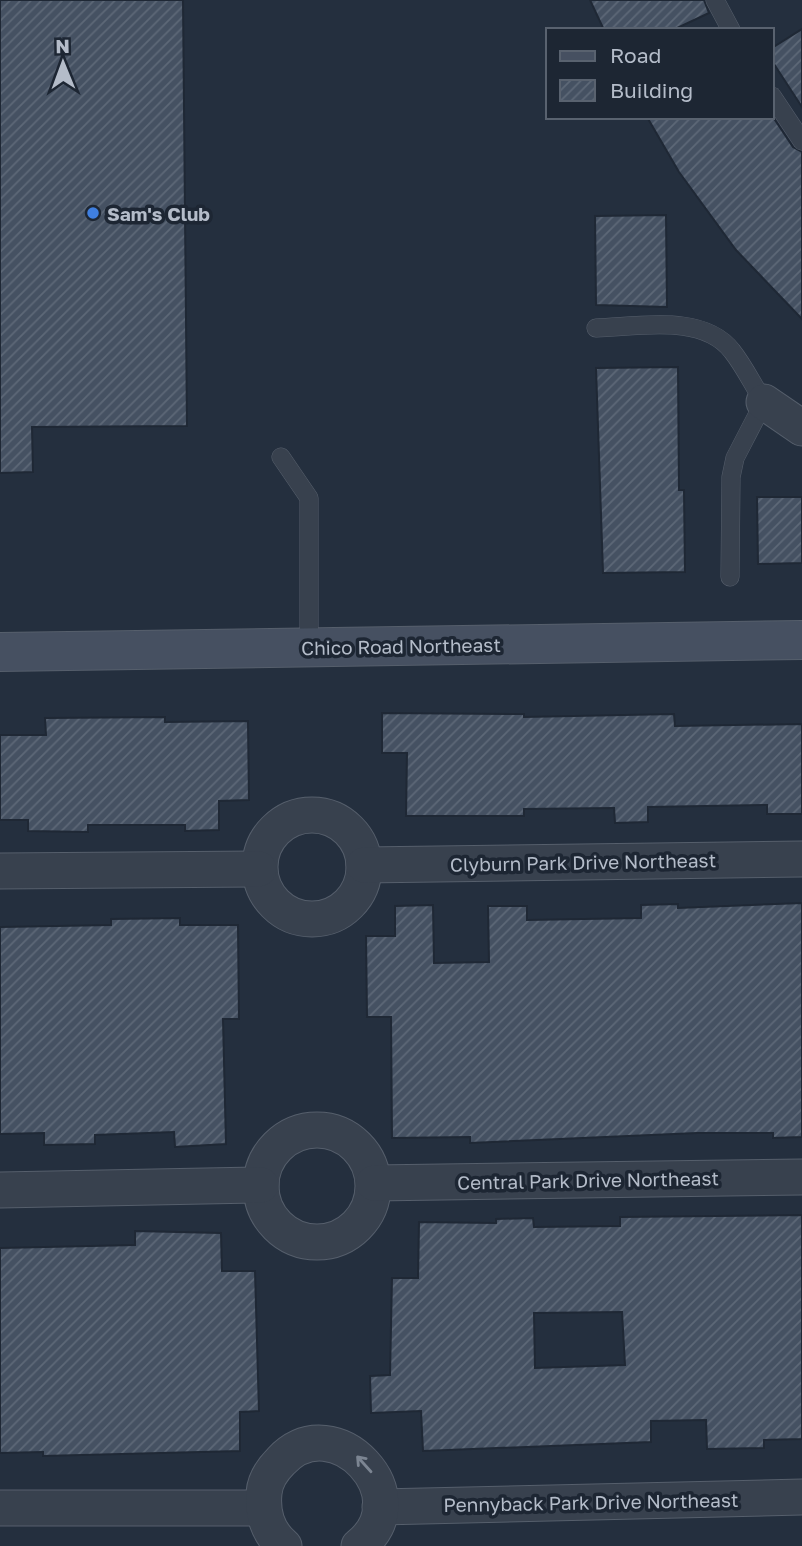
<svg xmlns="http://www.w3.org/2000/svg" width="802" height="1546" font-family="'Golos Text',sans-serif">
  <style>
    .building { fill: url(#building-hatch); stroke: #1f2835; stroke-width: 2; fill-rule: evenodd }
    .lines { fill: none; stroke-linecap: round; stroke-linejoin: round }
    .lane-casing { stroke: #565f6c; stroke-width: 19 }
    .street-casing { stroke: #565f6c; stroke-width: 37 }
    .secondary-casing { stroke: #565f6c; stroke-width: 40 }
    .lane { stroke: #38414e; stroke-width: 18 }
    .street { stroke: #38414e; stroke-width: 35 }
    .secondary { stroke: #465061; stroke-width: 38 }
    .oneway { stroke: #7c8592 }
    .shop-dot { fill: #3f7fe0; stroke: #1d2633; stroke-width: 2.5 }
    .labels { text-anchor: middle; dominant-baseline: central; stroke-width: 7; stroke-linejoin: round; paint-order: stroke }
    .poi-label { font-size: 19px; font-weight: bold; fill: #b4bcc9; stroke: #1d2633; text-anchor: start }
    .street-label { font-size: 19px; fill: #b4bcc9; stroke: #1d2633 }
  </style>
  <defs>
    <pattern id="building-hatch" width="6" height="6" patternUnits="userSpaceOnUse" patternTransform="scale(1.75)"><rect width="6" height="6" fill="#455162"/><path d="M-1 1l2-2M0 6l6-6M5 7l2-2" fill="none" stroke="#5d6877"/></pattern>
  </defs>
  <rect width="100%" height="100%" fill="#242f3e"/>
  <g class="building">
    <polygon points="0,0 183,0 187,426 32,427 33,472 0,473"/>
    <polygon points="590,0 704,0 709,13 673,30 604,30"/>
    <polygon points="802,29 802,107 772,61 772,48"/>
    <polygon points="647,117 773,117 793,147 802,152 802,319 736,250 679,172"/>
    <polygon points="666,215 667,307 596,305 595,216"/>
    <polygon points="678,367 679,490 684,490 685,572 603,573 596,368"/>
    <polygon points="757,497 802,497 802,563 758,564"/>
    <polygon points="382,713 524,714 524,717 674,714 675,726 802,724 802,814 767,814 767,805 648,807 648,822 615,823 614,808 524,809 524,816 406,816 407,753 382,753"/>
    <polygon points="165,717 165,722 248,721 249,800 219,801 219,830 185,831 185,825 88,825 88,832 28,831 28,820 0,820 0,735 46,735 45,718"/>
    <polygon points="802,903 802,1137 773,1138 773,1133 697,1133 470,1143 470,1137 392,1138 391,1017 367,1017 366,936 395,936 395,906 433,905 434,963 489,962 488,906 527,906 527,920 641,918 641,905 678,904 678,908"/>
    <polygon points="180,918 180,925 238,925 239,1019 223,1019 226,1144 175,1147 174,1132 95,1135 95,1144 44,1145 44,1133 0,1134 0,927 111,925 111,919"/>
    <path d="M802 1215V1439L764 1440V1448L707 1449 706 1420 651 1421V1442L423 1451 421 1411 371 1413 370 1376 390 1375 392 1278H418L419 1222 496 1223V1219L533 1218 534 1227 620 1226V1217ZM622 1312 625 1365 535 1368 534 1313Z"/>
    <polygon points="135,1231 221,1233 222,1271 255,1271 259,1411 240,1412 240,1451 43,1456 43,1452 0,1453 0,1248 135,1245"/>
  </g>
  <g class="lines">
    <g class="lane-casing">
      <g id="lane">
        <polyline points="715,0 731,30"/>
        <polyline points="772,96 802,141"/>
        <path d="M596 328C637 327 703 313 732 351 744 366 753 385 764 402L735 458 731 477 730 577"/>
        <polyline points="281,457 309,498 309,648"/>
      </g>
    </g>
    <g class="street-casing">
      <g id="street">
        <polyline points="764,402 802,428"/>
        <circle cx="312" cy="867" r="52"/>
        <polyline points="364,865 802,859"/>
        <polyline points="0,871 259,869"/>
        <circle cx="317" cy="1186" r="56"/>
        <polyline points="374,1183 802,1177"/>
        <polyline points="0,1190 261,1185"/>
        <polyline points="380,1507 802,1497"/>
        <polyline points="0,1508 263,1508"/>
        <path d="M284 1546C268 1533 262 1513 264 1493 265 1481 272 1470 281 1461 334 1404 422 1497 359 1546"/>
      </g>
    </g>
    <g class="secondary-casing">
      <polyline id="secondary" points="0,652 802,640"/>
    </g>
    <use href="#lane" class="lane"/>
    <use href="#street" class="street"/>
    <use href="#secondary" class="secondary"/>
  </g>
  <defs><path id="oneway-shaft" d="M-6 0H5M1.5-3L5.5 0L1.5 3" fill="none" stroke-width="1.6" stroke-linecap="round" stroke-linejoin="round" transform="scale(1.75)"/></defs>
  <use class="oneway" href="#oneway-shaft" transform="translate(364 1464) rotate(-132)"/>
  <circle class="shop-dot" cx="93" cy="213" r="7"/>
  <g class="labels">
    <g class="poi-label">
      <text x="107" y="213">Sam's Club</text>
    </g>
    <g class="street-label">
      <text transform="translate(401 646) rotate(-1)">Chico Road Northeast</text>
      <text transform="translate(583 862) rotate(-1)">Clyburn Park Drive Northeast</text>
      <text transform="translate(588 1180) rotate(-1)">Central Park Drive Northeast</text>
      <text transform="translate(591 1502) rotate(-1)">Pennyback Park Drive Northeast</text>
    </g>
  </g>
  <rect x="546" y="28" width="228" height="91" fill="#1d2633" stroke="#59626f" stroke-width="2"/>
  <rect x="560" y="51" width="35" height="10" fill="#465061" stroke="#59626f" stroke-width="2"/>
  <text x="610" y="63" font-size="21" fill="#b4bcc9">Road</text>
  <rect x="560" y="80" width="35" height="21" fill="url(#building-hatch)" stroke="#59626f" stroke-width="2"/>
  <text x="610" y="98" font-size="21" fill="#b4bcc9">Building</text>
  <g transform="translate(63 63) rotate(359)" stroke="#1d2633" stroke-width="5" paint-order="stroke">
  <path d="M0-5L12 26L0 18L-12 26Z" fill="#b4bcc9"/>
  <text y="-10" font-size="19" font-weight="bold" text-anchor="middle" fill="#b4bcc9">N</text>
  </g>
</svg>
